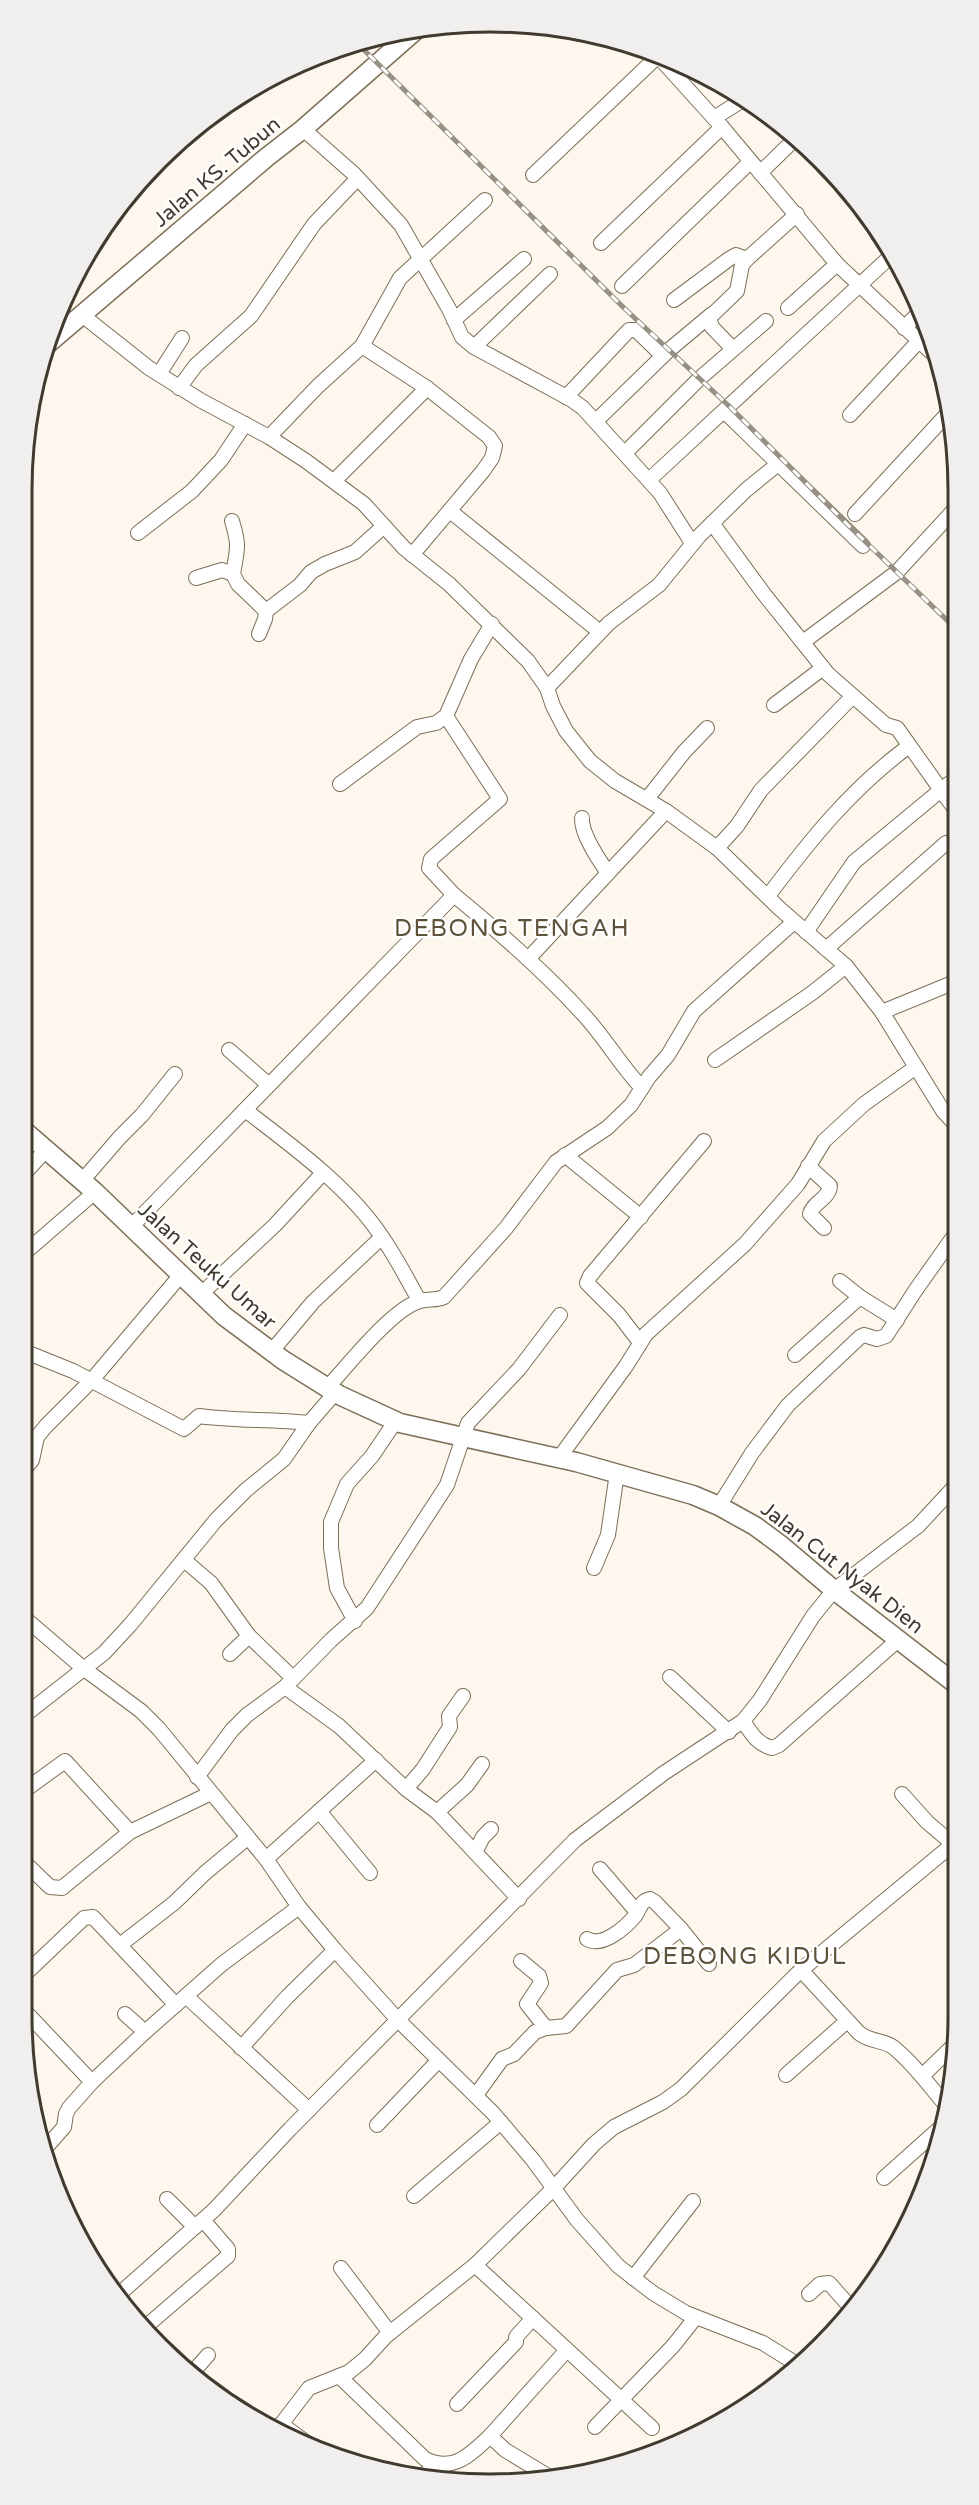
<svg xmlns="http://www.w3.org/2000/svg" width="979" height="2505" font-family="'Varela Round',sans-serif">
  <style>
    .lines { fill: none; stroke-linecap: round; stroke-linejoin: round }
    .minor-casing { stroke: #7d6f58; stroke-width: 16 }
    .major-casing { stroke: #7d6f58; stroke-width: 21 }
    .minor { stroke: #fff; stroke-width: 14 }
    .major { stroke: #fff; stroke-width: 18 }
    .rail-casing { stroke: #969085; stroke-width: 5 }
    .rail { stroke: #fff; stroke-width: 3; stroke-dasharray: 9; stroke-linecap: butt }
    .labels { text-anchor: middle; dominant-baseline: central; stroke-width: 4.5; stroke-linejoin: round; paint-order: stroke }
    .street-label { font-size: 21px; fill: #403a2f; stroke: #fff }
    .quarter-label { font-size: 24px; letter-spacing: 1.5px; fill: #5f523b; stroke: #fff }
    .rim { fill: none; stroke: #403a2f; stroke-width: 3 }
  </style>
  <rect width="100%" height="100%" fill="#fdf7ed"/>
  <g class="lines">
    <g class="minor-casing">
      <g id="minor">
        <polyline points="656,54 722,127 837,264 931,352"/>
        <polyline points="714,118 746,98"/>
        <polyline points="303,129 354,174 401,225 449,309 462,337 474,347 572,400 583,408 660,493 692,543"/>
        <polyline points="760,173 795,139"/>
        <polyline points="533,175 658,56"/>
        <polyline points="601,243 722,127"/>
        <polyline points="622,286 750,162"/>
        <polyline points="674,300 729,259 736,255 747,259"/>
        <polyline points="788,308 837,264"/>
        <polyline points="82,315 149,368 200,400 269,437 306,461 364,504 404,548 449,584 528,661 547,688 553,706 566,731 590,761 615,781 666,811 717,848 780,909 846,966 882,1012 943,1111 956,1125"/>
        <polyline points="454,320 524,259"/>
        <polyline points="904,328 919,313"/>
        <polyline points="362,346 427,388 489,437 495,446 492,458 483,471 412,555"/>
        <polyline points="474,347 550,274"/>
        <polyline points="733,349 712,327 709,318 737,291 742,265 747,259 797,214"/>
        <polyline points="159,374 182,338"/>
        <polyline points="179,388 196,365 251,316 314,224 357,179"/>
        <polyline points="566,397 629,330 636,330 663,356"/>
        <polyline points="725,412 863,546"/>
        <polyline points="850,415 918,342"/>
        <polyline points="596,421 669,350 712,314"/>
        <polyline points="269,437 318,386 362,346 400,278 485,200"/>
        <polyline points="625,453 699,379 766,321"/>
        <polyline points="649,480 892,255"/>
        <polyline points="334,481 427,388"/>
        <polyline points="450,511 600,632"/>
        <polyline points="855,514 949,412"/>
        <path d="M232 521C240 547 237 549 233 574L238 584 266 611 300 585 311 572 325 564 355 552 384 526"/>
        <polyline points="712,523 764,594 828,674 886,725 897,728 941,790 955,779"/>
        <polyline points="138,533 192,491 221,460 245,424"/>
        <polyline points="196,578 222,570 233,574"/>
        <polyline points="259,634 265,619 266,611"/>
        <polyline points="803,642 897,572 954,510"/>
        <polyline points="547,688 609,623 659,585 699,536 746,490 778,464"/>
        <polyline points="774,705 823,668"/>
        <polyline points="446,716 500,799 431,859 429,868 454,895"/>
        <polyline points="340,784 417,727 436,723 446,716 471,659 492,624"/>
        <polyline points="647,799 684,752 707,728"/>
        <path d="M582 818C581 834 599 860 608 873"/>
        <polyline points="717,848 737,826 761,790 852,697"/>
        <path d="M768 896C811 839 851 789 909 746"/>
        <polyline points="806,932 854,862 941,790 955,809"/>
        <polyline points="826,949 946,843 955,841"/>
        <polyline points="528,959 666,811"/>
        <polyline points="882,1012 955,982"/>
        <polyline points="229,1050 269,1085"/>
        <polyline points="715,1060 812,993 846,966"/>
        <path d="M245 1110C291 1145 350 1188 382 1237 396 1257 407 1279 419 1300"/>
        <polyline points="565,1155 641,1217"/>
        <path d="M808 1166 830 1186C829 1199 813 1202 810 1214L824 1228"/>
        <polyline points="21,1177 46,1150"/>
        <polyline points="82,1181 120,1137 142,1115 175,1074"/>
        <path d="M130 1228 454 895C498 931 543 970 582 1013 604 1036 620 1065 642 1088"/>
        <polyline points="21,1256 95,1192"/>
        <polyline points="840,1281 860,1297 897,1320"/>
        <polyline points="200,1295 275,1225 323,1173"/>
        <polyline points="639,1341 619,1315 587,1283 590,1276 704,1141"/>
        <path d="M21 1350 73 1371 184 1429 199 1416C235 1421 272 1419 309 1423"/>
        <polyline points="271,1352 313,1302 382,1237"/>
        <polyline points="795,1355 860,1297"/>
        <path d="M328 1387C348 1365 390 1312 417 1302 426 1298 436 1301 444 1297L506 1228 556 1162 607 1128 631 1105 649 1077 668 1055 694 1011 794 922"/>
        <polyline points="559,1458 626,1366 646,1334 745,1244 798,1184 824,1141 864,1104 916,1067"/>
        <polyline points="21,1474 32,1460 37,1437 46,1426 92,1380 180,1276"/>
        <polyline points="719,1506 752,1453 788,1405 860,1337 864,1335 877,1339 886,1336 915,1291 956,1233"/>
        <polyline points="184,1560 211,1583 249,1636 293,1678"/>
        <polyline points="594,1568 608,1535 617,1473"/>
        <polyline points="21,1615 83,1668 141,1711 159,1729 266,1859 299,1907 335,1950 398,2020 493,2113 533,2160 577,2220 618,2266 653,2293 686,2313 763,2343 795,2363"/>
        <polyline points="355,1621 337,1588 331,1548 331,1522 347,1484 372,1456 395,1422"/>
        <polyline points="230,1654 249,1636"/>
        <polyline points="670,1677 729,1732"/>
        <polyline points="285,1687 339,1726 406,1789 437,1812 519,1899"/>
        <polyline points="21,1718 104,1653 130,1625 216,1520 246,1490 284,1459 309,1423 335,1393"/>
        <path d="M743 1721C751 1733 757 1744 772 1748L779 1745 898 1640"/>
        <polyline points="197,1777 232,1730 247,1715 285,1687 331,1640 367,1608 447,1485 468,1423 519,1369 560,1315"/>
        <polyline points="406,1789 423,1769 450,1727 449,1716 463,1696"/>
        <polyline points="21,1793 65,1761 130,1832"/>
        <polyline points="902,1794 927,1822 953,1844"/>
        <polyline points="319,1811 370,1873"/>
        <polyline points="437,1812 467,1785 482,1764"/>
        <polyline points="475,1852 483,1837 491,1829"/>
        <polyline points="21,1859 50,1887 62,1888 130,1832 211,1793"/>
        <polyline points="266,1859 376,1760"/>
        <polyline points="600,1869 637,1912"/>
        <path d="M587 1939C602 1948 625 1928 635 1916 640 1909 640 1901 650 1899L655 1902 681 1929 709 1964"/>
        <polyline points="120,1945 174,1903 205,1873 247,1838"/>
        <polyline points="521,1961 539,1976 541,1983 527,2004 546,2028"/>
        <path d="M801 1970 859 2033C870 2042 883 2040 893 2047 913 2063 928 2084 944 2103"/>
        <polyline points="21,1978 84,1918 93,1917 176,2005"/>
        <polyline points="186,1996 309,2110"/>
        <polyline points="21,2007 92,2082"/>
        <polyline points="125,2014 145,2032 222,1964 299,1907"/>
        <polyline points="241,2048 287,1997 335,1950"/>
        <polyline points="786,2075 847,2021"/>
        <polyline points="922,2076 953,2046"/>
        <polyline points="476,2095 502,2059 514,2054 535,2032 546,2028 566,2026 617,1970 634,1965 681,1929"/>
        <polyline points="377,2125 439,2060"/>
        <polyline points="43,2151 64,2127 66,2114 69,2108 92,2082 145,2032"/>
        <polyline points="884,2178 940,2128"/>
        <polyline points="414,2196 501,2122"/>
        <polyline points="167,2199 195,2227"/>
        <polyline points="475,2265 652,2428"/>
        <polyline points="341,2268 390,2333"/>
        <polyline points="633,2278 693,2201"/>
        <polyline points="809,2294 820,2284 829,2283 852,2309"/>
        <polyline points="117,2296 214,2210 290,2129 575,1840 664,1773 743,1721 760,1700 813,1616 834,1590 918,1526 957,1484"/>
        <polyline points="143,2329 228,2256 228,2249 203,2220"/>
        <polyline points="194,2371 208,2355"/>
        <path d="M339 2376 425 2459C453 2473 470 2455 490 2436"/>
        <polyline points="457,2404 516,2342 516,2337 533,2318"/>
        <polyline points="281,2424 311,2446"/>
        <polyline points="595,2427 673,2346 696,2317"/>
        <polyline points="276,2431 309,2388 349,2372 365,2359 386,2336 475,2265 553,2189 594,2144 614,2127 663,2102 681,2089 801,1970 958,1840"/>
        <polyline points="548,2476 505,2450 490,2436 566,2351"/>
        <polyline points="422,2479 434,2464"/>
      </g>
    </g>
    <g class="major-casing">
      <g id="major">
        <polyline points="44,347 267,157 303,129 417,29"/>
        <polyline points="21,1128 95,1192 224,1316 283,1360 339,1395 400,1423 576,1462 693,1495 719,1506 755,1526 782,1546 834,1590 957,1685"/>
      </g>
    </g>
    <use href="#minor" class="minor"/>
    <use href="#major" class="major"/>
    <g class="rail-casing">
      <polyline id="rail" points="356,42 623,307 730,407 848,525 954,627"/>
    </g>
    <use href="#rail" class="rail"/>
  </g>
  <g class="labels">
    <g class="street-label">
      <text transform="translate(217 172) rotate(-40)">Jalan KS. Tubun</text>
      <text transform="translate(207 1266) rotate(42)">Jalan Teuku Umar</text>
      <text transform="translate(842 1568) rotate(38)">Jalan Cut Nyak Dien</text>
    </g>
    <g class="quarter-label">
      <text x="512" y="928">DEBONG TENGAH</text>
      <text x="745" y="1956">DEBONG KIDUL</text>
    </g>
  </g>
  <path d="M0 0H979V2505H0ZM490 32H490A458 458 0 0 1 948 490V2016A458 458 0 0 1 490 2474H490A458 458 0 0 1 32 2016V490A458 458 0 0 1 490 32Z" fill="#f0efee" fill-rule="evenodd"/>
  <path class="rim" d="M490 32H490A458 458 0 0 1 948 490V2016A458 458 0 0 1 490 2474H490A458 458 0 0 1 32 2016V490A458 458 0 0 1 490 32Z"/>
</svg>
